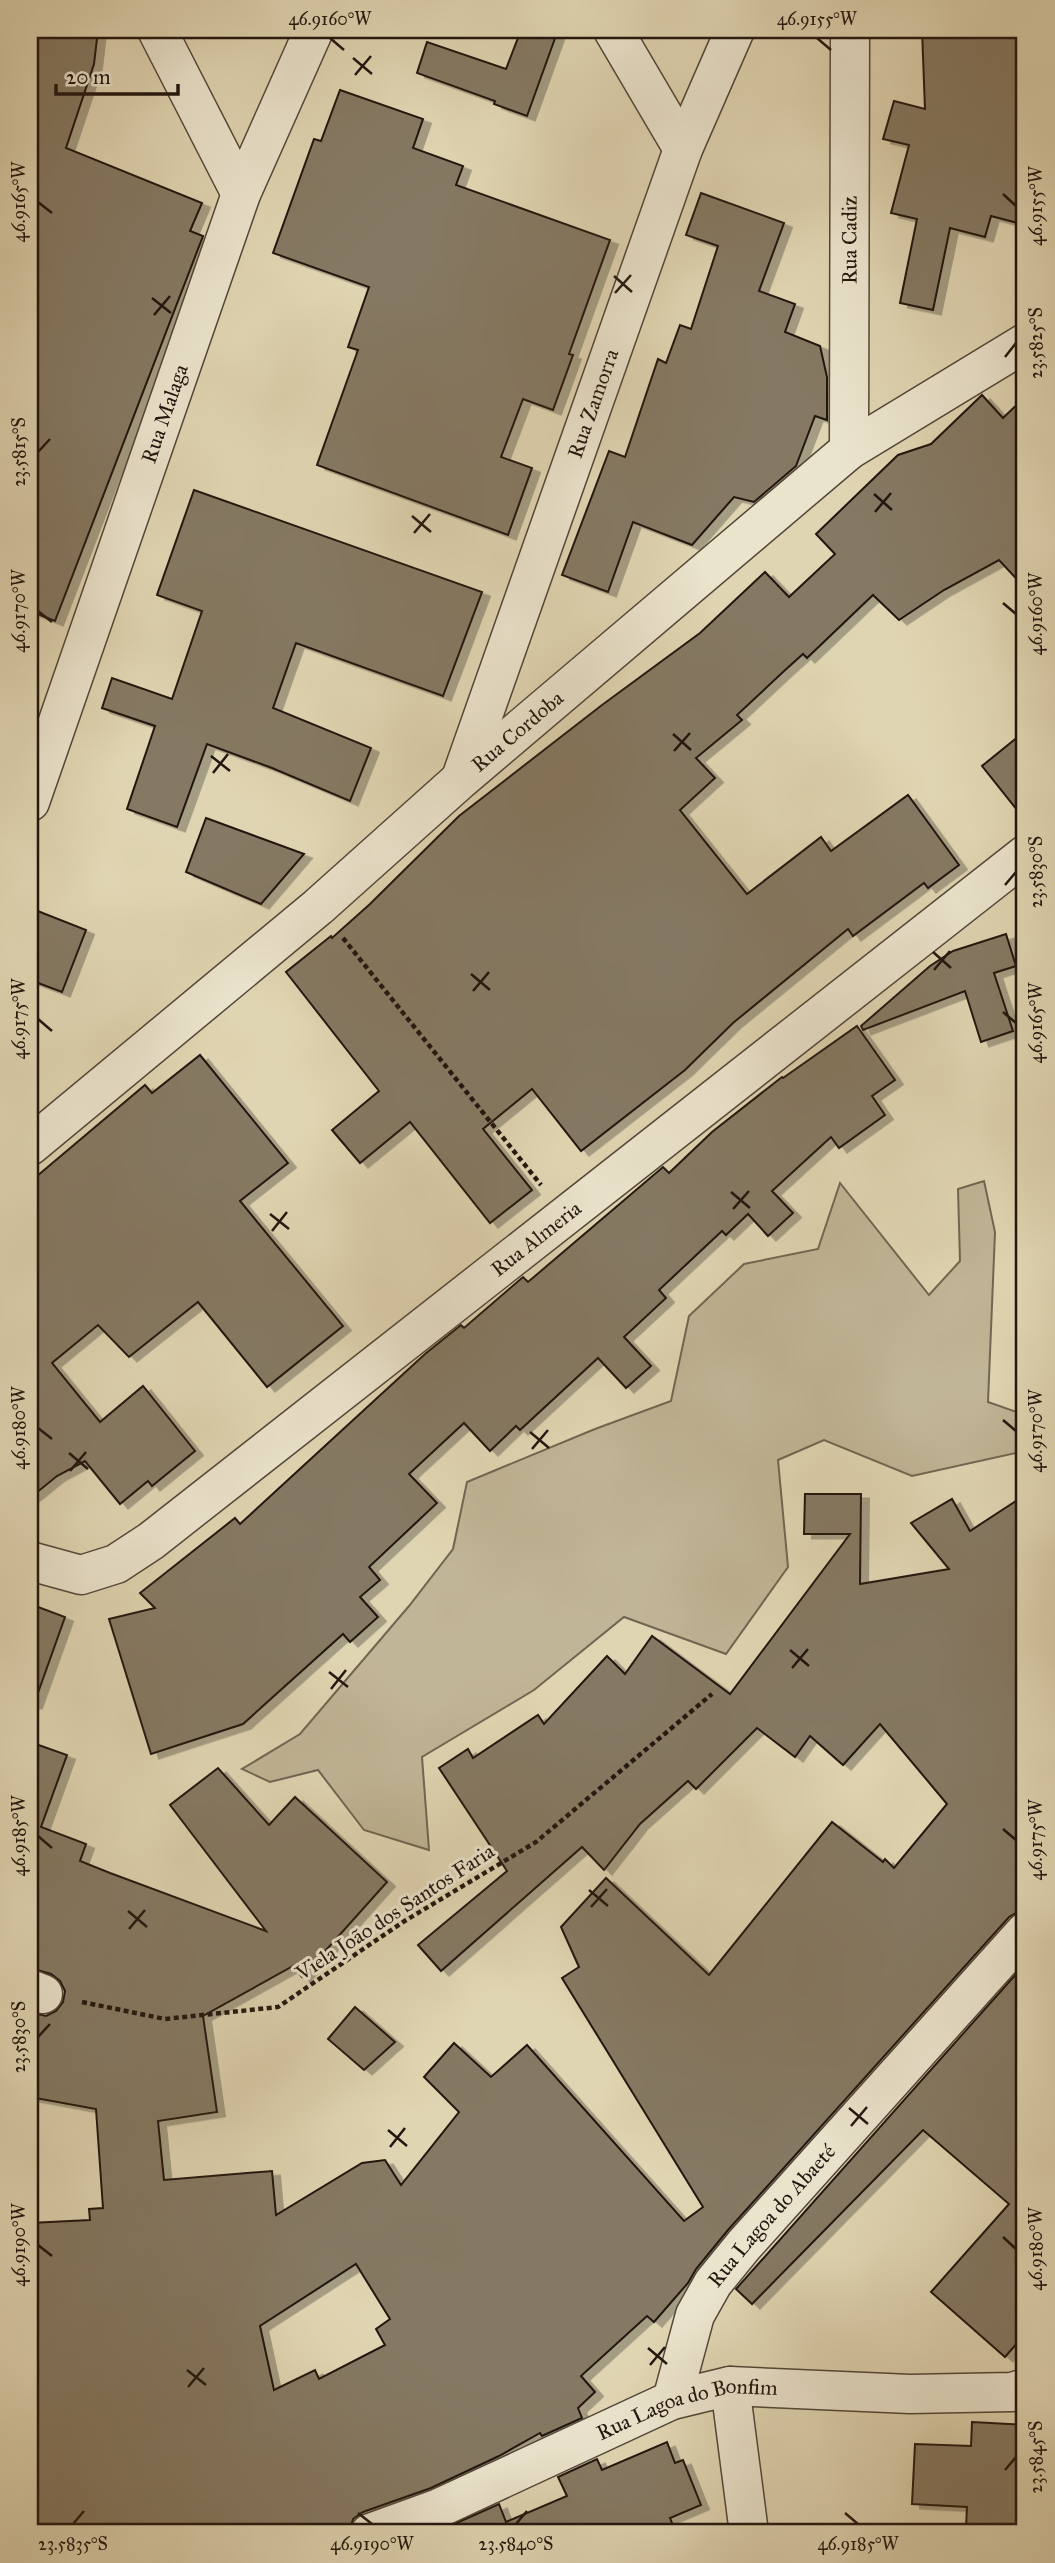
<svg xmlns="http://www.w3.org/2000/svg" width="1055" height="2563" font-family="'IM FELL Great Primer',serif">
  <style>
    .green { fill: #c0b596; stroke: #716652; stroke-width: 2 }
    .building { fill: #857964; stroke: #22160f; stroke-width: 2; fill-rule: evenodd; filter: url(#shadow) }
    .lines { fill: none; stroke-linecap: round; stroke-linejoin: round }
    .minor-casing { stroke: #524638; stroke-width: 41 }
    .path { stroke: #22160f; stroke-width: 4.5; stroke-dasharray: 5 3.5; stroke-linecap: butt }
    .minor { stroke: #ebe4cd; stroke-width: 38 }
    .ticks { fill: none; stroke: #22160f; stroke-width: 2.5 }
    .labels { text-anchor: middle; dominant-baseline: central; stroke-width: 6; stroke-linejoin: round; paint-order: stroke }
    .street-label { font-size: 21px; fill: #22160f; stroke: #ebe4cd }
    .neatline { fill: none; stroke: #22160f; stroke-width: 2.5 }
    .ticks-label { font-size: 18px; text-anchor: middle; fill: #22160f }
  </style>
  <defs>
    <filter id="shadow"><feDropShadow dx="8" dy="4.5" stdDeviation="0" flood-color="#0004"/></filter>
  </defs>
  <rect width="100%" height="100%" fill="#e0d5b2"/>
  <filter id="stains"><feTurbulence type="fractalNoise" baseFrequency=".00286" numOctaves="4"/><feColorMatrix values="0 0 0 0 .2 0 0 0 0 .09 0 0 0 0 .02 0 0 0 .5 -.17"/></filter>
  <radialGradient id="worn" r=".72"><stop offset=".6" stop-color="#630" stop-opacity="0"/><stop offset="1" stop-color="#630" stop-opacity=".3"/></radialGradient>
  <polygon class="green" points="984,1181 995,1232 988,1402 1025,1415 1025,1451 912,1476 824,1440 778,1460 788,1567 726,1654 624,1617 534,1690 422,1757 429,1850 364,1830 318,1770 270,1782 242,1769 300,1734 409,1606 453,1549 467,1482 595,1429 671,1401 689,1316 744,1264 818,1249 840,1183 929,1295 960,1261 958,1189"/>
  <g class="building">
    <polygon points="30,30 98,30 94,64 66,148 202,203 190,231 203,236 55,621 30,611"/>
    <polygon points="521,30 558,30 527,116 494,104 495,101 417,73 427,42 506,69"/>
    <polygon points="922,30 1025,30 1025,225 991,216 985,237 950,228 933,310 900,303 917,219 891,213 909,145 883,139 894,101 925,109"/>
    <polygon points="340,90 423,119 413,148 463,166 456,185 610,240 569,354 573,355 553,410 523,399 501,457 532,468 508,535 317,465 358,350 348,347 369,287 273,253 314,139 321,141"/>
    <polygon points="701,193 784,223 759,291 795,304 785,332 820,346 827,377 827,420 815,416 796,466 754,502 734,497 692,545 633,522 608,592 562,575 609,451 625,457 658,359 666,363 680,325 691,329 718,246 686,235"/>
    <polygon points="982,395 1003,418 1025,397 1025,588 999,560 944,590 899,620 873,595 807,658 803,654 783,672 737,715 742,720 696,758 715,778 680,810 747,894 821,837 831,851 908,795 959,865 928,888 924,883 853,936 848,929 733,1023 685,1070 581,1151 532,1089 483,1129 532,1190 490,1223 410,1122 360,1163 332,1130 379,1091 286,972 331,936 332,938 370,904 459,816 602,705 700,633 765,572 789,597 835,554 816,534 898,455 931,444"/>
    <polygon points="194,490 482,592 443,696 296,643 273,708 371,748 350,801 272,768 207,744 177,827 127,809 155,726 102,708 112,678 172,699 202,611 157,595"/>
    <polygon points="1025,731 1025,820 982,766"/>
    <polygon points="206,818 304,854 261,904 186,872"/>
    <polygon points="30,908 86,930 62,992 30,980"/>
    <polygon points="1006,934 1016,966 994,973 1013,1031 981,1042 965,991 863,1030 861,1026 930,966 953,951"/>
    <polygon points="857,1026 895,1080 872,1096 885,1115 839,1148 831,1137 772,1191 793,1213 768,1236 748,1214 726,1235 722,1231 659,1290 666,1298 624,1337 651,1366 626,1388 598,1358 520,1430 516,1426 490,1451 464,1423 409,1474 437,1503 369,1567 380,1580 360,1597 378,1617 350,1642 343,1634 243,1724 151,1754 109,1619 155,1608 140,1593 235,1518 240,1524 425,1354 461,1325 464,1328 523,1277 528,1282 663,1167 669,1173 712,1132 782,1077 783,1078"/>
    <polygon points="200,1055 288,1163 240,1201 343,1326 267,1387 198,1302 129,1357 98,1325 52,1363 100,1422 143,1386 195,1451 152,1486 148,1481 120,1504 85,1461 57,1476 30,1498 30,1182 145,1085 152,1093"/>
    <path d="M805 1494H861L860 1584 949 1569 911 1523 952 1499 970 1531 1025 1495V1911L1018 1912 1009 1917 728 2230 696 2269 688 2283 654 2322 647 2316 581 2376 595 2392 578 2408 582 2418 542 2436 540 2433 499 2456 431 2488 363 2512 353 2519 349 2533H30V2223L90 2220 89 2209 103 2208 96 2109 30 2097V2012L46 2016 56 2011 63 2002 65 1991 60 1981 51 1974 30 1968V1742L67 1755 41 1827 86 1844 80 1861 110 1873 266 1931 170 1805 218 1768 269 1825 295 1797 387 1882 302 1977 293 1966 203 2016 217 2112 158 2121 164 2180 272 2171 276 2215 362 2163 385 2160 401 2185 459 2112 424 2077 454 2043 491 2077 527 2045 684 2221 703 2207 562 1978 579 1967 561 1927 606 1878 709 1975 832 1822 883 1862 885 1859 894 1868 947 1804 880 1724 843 1765 810 1736 795 1757 757 1728 696 1789 688 1781 640 1824 604 1870 582 1847 441 1971 418 1945 507 1871 439 1768 468 1749 473 1758 538 1715 544 1724 607 1656 625 1674 652 1636 730 1694 850 1534H804ZM356 2264 390 2319 376 2329 385 2345 319 2379 315 2370 274 2390 260 2326Z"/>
    <polygon points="30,1604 65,1617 34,1704 30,1704"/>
    <polygon points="1025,1964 1025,2334 1005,2357 931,2292 1009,2204 923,2130 752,2304 736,2289"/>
    <polygon points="355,2007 395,2042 364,2070 328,2039"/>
    <polygon points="972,2422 1025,2425 1021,2530 966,2527 967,2507 912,2504 915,2444 971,2446"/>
    <polygon points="667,2442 675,2463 683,2460 701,2505 670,2518 676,2533 434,2533 499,2504 506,2522 567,2496 558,2477 597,2459 602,2470"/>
  </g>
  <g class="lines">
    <g class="minor-casing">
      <g id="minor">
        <polyline points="157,30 241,194"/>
        <polyline points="613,30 683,149"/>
        <path id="s1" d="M849 450 850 30"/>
        <path id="s2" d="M461 778 683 149 735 30"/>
        <path id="s3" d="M30 802 241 194 314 30"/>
        <path id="s4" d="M30 1146 318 907 460 780 849 450 1025 343"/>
        <path id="s5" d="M30 1561 81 1575 116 1564 151 1541 1025 855"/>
        <polyline points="30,1989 43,1994"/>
        <polyline points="730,2386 749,2533"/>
        <path id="s6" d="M672 2400 695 2315 713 2283 744 2245 1025 1932"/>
        <path id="s7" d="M370 2533 439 2508 672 2400 730 2386 910 2394 1012 2392 1025 2388"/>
      </g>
    </g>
    <g class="path">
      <polyline points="343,938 541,1185"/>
      <polyline points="82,2002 165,2019 278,2007 403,1922 536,1842 712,1694"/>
    </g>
    <use href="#minor" class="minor"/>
  </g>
  <path class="ticks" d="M330 38 344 50M817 38 831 50M353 58 372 74M355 75 371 56M1003 194 1016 206M38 202 52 213M614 276 632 292M615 293 631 275M152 298 171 313M154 315 170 296M1005 357 1016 343M38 452 50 439M874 494 892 510M875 512 891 493M412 516 431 532M414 533 430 514M1003 603 1016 614M38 611 52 622M673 734 691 750M674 751 690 733M211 756 230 771M213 773 228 754M1005 885 1016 872M933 952 951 968M934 970 950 951M471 974 490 990M473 991 489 972M1003 1012 1016 1023M38 1019 52 1031M731 1192 750 1208M733 1209 749 1191M270 1214 289 1229M272 1231 287 1212M1003 1420 1016 1431M38 1428 52 1439M530 1432 549 1448M532 1449 548 1430M69 1453 88 1469M70 1471 86 1452M790 1650 809 1666M792 1668 808 1649M329 1672 348 1687M331 1689 346 1670M1003 1829 1016 1840M38 1836 52 1848M589 1890 608 1906M591 1907 607 1889M128 1911 147 1927M129 1929 145 1910M38 2037 50 2024M849 2108 868 2124M851 2126 867 2107M388 2130 407 2146M390 2147 405 2128M1003 2237 1016 2249M38 2245 52 2256M648 2348 667 2364M650 2365 665 2347M187 2370 206 2385M188 2387 204 2368M1005 2470 1016 2457M358 2513 372 2524M845 2513 858 2524M73 2524 84 2511M516 2524 527 2511"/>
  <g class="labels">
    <g class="street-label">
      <text stroke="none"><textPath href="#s1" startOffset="210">Rua Cadiz</textPath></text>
      <text stroke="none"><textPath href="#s2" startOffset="397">Rua Zamorra</textPath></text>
      <text stroke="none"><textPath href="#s3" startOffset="411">Rua Malaga</textPath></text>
      <text stroke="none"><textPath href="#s4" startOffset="640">Rua Cordoba</textPath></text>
      <text stroke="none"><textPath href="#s5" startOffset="621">Rua Almeria</textPath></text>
      <text transform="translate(395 1912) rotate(-33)">Viela João dos Santos Faria</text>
      <text stroke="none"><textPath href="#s6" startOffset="214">Rua Lagoa do Abaeté</textPath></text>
      <text stroke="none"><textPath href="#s7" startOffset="343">Rua Lagoa do Bonfim</textPath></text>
    </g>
  </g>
  <rect width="1055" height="2563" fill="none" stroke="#e0d5b2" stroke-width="77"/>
  <path d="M56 84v10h122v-10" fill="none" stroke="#22160f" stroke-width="3.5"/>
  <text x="66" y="84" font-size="21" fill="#22160f" stroke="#ebe4cd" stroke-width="5" paint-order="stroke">20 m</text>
  <rect x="38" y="38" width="978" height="2486" class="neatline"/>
  <g class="ticks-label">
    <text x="330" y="25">46.9160°W</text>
    <text x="817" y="25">46.9155°W</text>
    <text transform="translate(19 202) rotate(-90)" y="6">46.9165°W</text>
    <text transform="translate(1036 206) rotate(-90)" y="6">46.9155°W</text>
    <text transform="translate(1036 343) rotate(-90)" y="6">23.5825°S</text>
    <text transform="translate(19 452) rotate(-90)" y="6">23.5815°S</text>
    <text transform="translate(19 611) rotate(-90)" y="6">46.9170°W</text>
    <text transform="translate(1036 614) rotate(-90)" y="6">46.9160°W</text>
    <text transform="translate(1036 872) rotate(-90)" y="6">23.5830°S</text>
    <text transform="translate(19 1019) rotate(-90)" y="6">46.9175°W</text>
    <text transform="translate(1036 1023) rotate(-90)" y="6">46.9165°W</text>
    <text transform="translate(19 1428) rotate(-90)" y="6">46.9180°W</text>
    <text transform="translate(1036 1431) rotate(-90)" y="6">46.9170°W</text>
    <text transform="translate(19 1836) rotate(-90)" y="6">46.9185°W</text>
    <text transform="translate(1036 1840) rotate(-90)" y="6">46.9175°W</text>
    <text transform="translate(19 2037) rotate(-90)" y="6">23.5830°S</text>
    <text transform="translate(19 2245) rotate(-90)" y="6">46.9190°W</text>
    <text transform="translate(1036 2249) rotate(-90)" y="6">46.9180°W</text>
    <text transform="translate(1036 2457) rotate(-90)" y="6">23.5845°S</text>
    <text x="73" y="2550">23.5835°S</text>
    <text x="372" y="2550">46.9190°W</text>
    <text x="516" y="2550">23.5840°S</text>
    <text x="858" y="2550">46.9185°W</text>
  </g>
  <rect width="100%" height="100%" filter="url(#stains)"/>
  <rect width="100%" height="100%" fill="url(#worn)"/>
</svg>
